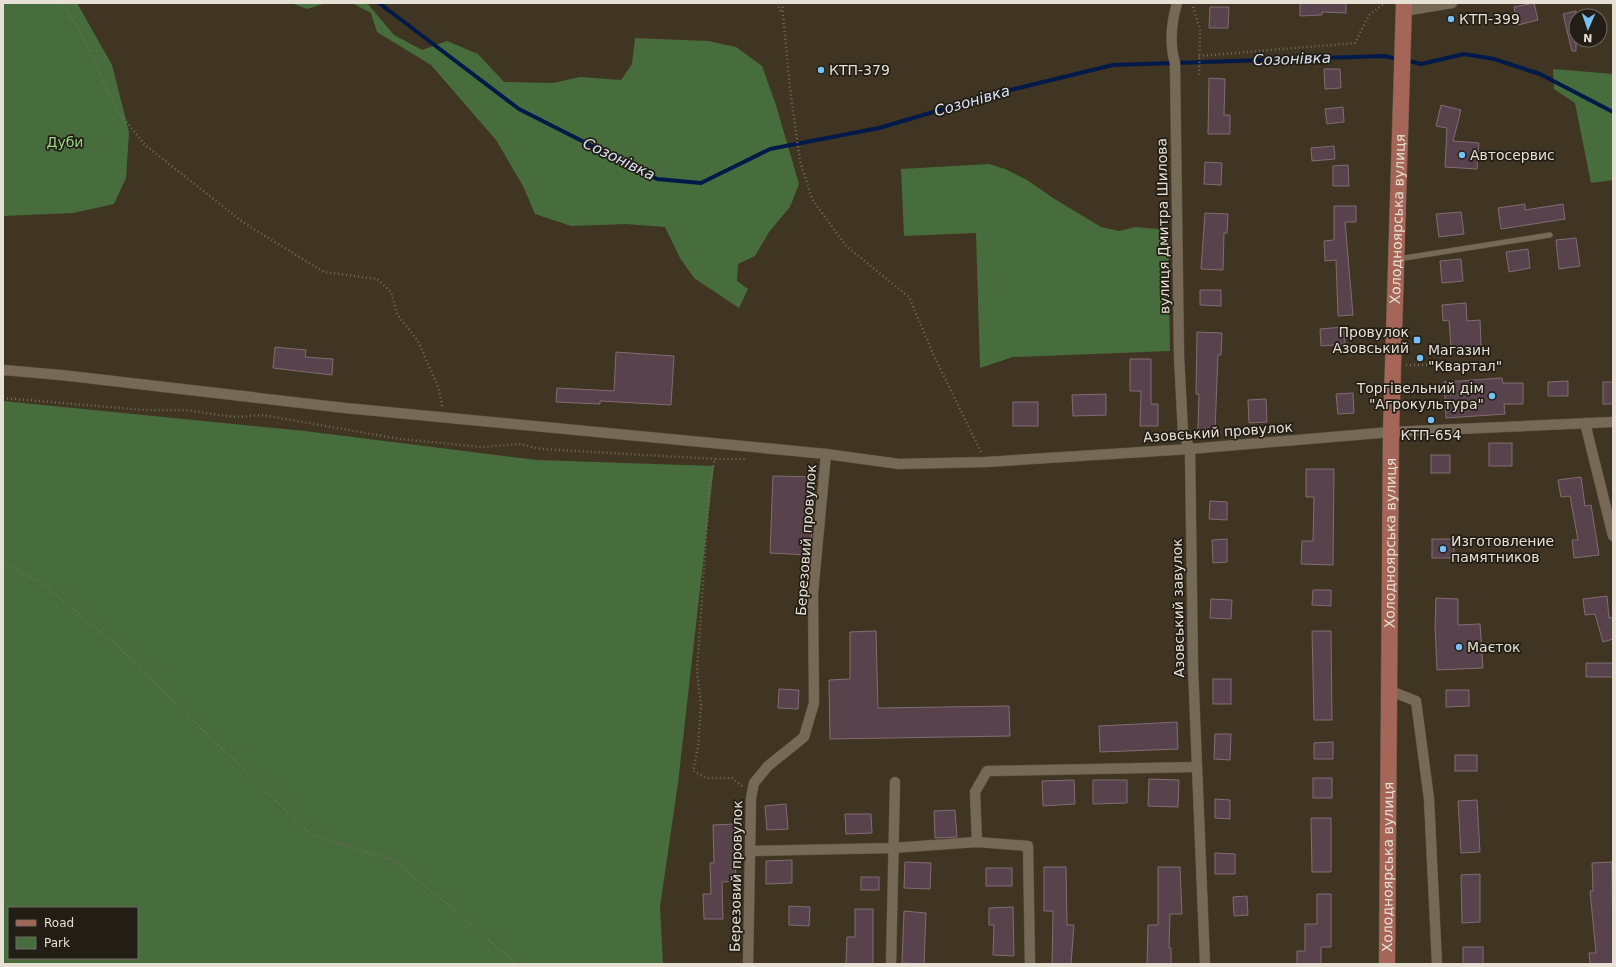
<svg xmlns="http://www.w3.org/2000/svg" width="1616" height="967" font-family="'DejaVu Sans',sans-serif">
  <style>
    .green { fill: #486d3c; fill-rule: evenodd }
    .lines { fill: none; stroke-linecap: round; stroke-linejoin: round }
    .stream { stroke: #021a49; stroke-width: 4 }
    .building { fill: #58424b; stroke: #836b74 }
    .service-casing { stroke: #5c5343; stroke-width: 6 }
    .minor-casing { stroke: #5c5343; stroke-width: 11 }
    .primary-casing { stroke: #5c5343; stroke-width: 17 }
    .path { stroke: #746b5a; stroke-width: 2.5; stroke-dasharray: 1 3; stroke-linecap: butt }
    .service { stroke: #766a56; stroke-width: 5 }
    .minor { stroke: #766a56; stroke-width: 10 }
    .primary { stroke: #a56657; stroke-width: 16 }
    .poi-dot { fill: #75c0f6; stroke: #221d15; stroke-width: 1.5 }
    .labels { text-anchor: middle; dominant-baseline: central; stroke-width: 3.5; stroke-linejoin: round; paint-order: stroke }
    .poi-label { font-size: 14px; fill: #e6e0d5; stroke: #221d15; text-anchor: start }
    .park-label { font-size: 14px; fill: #98d486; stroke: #221d15 }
    .street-label { font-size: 14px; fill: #e6e0d5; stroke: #221d15 }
    .water-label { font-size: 15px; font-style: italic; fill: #d9e3f3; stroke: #221d15 }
  </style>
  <rect width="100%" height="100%" fill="#3f3522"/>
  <g class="green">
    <polygon points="3,3 77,3 112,65 129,132 126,178 114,204 73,213 3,216"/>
    <polygon points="291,3 326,3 307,9"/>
    <polygon points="352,3 367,3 394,35 422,50 447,41 478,54 504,82 553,83 580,77 621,80 632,64 635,38 708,41 736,47 762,66 776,105 799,184 790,207 769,232 755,256 738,264 737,281 748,289 739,308 694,278 680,258 665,227 626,224 571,226 535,214 523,186 496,140 431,65 377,32 371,13"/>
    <polygon points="1553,69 1613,74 1613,180 1591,183 1575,103 1554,89"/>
    <polygon points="989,164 1005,169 1027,180 1053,198 1101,227 1119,231 1135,227 1168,230 1170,351 1013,357 980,368 976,233 904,236 901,169"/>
    <path d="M3 401 305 431 537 460 714 466 678 783 660 907 663 964H3ZM9 908H137V958H9Z"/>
  </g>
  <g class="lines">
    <g class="stream">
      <polyline points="379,3 519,109 657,179 701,183 770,149 879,128 998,93 1113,65 1384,56 1398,59"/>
      <polyline points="1405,60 1421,64 1464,54 1494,59 1540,74 1613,112"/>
    </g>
  </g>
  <g class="building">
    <polygon points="1300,3 1346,3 1346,13 1322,12 1322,15 1300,16"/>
    <polygon points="1534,3 1538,20 1518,25 1514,7"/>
    <polygon points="1210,7 1229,7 1228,28 1209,28"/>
    <polygon points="1576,11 1576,51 1572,51 1563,14"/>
    <polygon points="1324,69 1340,69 1341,88 1325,89"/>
    <polygon points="1209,78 1225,79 1224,115 1230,115 1230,134 1208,134"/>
    <polygon points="1441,105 1461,110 1453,141 1479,143 1477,169 1445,167 1447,128 1436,126"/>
    <polygon points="1343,107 1344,122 1327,124 1325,109"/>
    <polygon points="1334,146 1335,159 1312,161 1311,148"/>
    <polygon points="1205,162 1222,163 1221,185 1204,184"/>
    <polygon points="1348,165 1349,186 1333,186 1333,166"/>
    <polygon points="1525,204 1525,210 1563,204 1565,219 1501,229 1498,208"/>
    <polygon points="1334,206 1356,206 1356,222 1345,222 1353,315 1338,316 1336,260 1325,261 1324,241 1334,240"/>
    <polygon points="1461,212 1464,234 1439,237 1436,214"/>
    <polygon points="1205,213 1228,214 1227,233 1224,233 1223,270 1201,269"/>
    <polygon points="1576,238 1580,266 1559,269 1556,240"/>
    <polygon points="1528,249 1530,268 1509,272 1506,252"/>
    <polygon points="1461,259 1463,281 1442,283 1440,261"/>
    <polygon points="1200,290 1221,290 1221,306 1200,305"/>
    <polygon points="1466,303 1467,321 1480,320 1481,346 1451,348 1449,320 1443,321 1442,305"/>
    <polygon points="1344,327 1345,344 1321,346 1320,329"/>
    <polygon points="1197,332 1222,333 1221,355 1218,355 1215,430 1198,430 1199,394 1196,394"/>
    <polygon points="275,347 306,350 305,357 333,359 332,375 273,368"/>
    <polygon points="616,352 674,356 671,405 600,401 600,404 556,402 557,388 614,391"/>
    <polygon points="1130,359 1151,359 1151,404 1158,404 1158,426 1140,426 1141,391 1130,391"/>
    <polygon points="1502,378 1503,383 1523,383 1523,404 1504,404 1505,414 1446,418 1444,382"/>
    <polygon points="1568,381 1568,396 1548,396 1548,382"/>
    <rect x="1603" y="382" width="10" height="22"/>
    <polygon points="1353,393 1354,413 1338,414 1336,394"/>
    <polygon points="1106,394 1106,415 1073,416 1072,395"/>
    <polygon points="1266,399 1267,422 1249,423 1248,400"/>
    <rect x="1013" y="402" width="25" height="24"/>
    <rect x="1489" y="443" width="23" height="23"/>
    <rect x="1431" y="455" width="19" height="18"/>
    <polygon points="1306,469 1334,469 1333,565 1301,564 1302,541 1313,541 1314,497 1306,497"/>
    <polygon points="773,476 816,477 810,555 770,553"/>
    <polygon points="1581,477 1585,506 1591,505 1599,555 1574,558 1572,540 1578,540 1570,496 1561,497 1558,480"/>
    <polygon points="1210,501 1227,502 1227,520 1209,519"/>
    <polygon points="1227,539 1227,562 1213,563 1212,540"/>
    <rect x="1432" y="539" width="22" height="19"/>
    <polygon points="1313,590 1331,590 1331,606 1312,605"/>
    <polygon points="1607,596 1609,618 1613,617 1613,639 1603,642 1595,614 1585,615 1583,599"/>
    <polygon points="1436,598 1458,599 1458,625 1480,624 1483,668 1437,670 1435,626"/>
    <polygon points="1211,599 1232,600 1231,619 1210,618"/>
    <polygon points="876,631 878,708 1009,706 1010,736 830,739 829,680 850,679 850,632"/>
    <polygon points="1312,631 1331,631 1332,720 1314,720"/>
    <rect x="1586" y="663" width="27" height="14"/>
    <rect x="1213" y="679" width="18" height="25"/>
    <polygon points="779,689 799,690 798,709 778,708"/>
    <polygon points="1446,690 1469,690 1469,706 1446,707"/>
    <polygon points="1177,722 1178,749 1100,752 1099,726"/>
    <polygon points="1215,734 1231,734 1230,760 1214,759"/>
    <polygon points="1333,742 1333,759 1314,759 1314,743"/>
    <rect x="1455" y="755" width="22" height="16"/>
    <rect x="1313" y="778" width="19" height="20"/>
    <polygon points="1149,779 1179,780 1178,807 1148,806"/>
    <polygon points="1074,780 1075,804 1043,806 1042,781"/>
    <polygon points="1093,780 1127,780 1127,803 1093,804"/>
    <polygon points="1215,799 1230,800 1230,819 1215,818"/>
    <polygon points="1477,800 1480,852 1461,853 1458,801"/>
    <polygon points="786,804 788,829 767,830 765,806"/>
    <polygon points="955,810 957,837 935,838 934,811"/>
    <polygon points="845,814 871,814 872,833 846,834"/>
    <polygon points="1311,818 1331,818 1331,872 1312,872"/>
    <polygon points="734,824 736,881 722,882 723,919 704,919 703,894 711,894 710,863 714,863 713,825"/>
    <polygon points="1215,853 1235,854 1235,874 1215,874"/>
    <polygon points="792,860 792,883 766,884 766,861"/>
    <polygon points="905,862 931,863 930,889 904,888"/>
    <polygon points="1612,862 1613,964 1590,964 1589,953 1596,953 1590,891 1593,891 1592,863"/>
    <polygon points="1044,867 1066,867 1067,925 1074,925 1071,964 1052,964 1053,911 1044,911"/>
    <polygon points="1158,867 1180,867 1182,914 1170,914 1169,948 1171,948 1171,964 1147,964 1148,925 1158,925"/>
    <rect x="986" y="868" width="26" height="18"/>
    <polygon points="1480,874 1480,922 1462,923 1461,875"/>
    <rect x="861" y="877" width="18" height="13"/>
    <polygon points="1317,894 1331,894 1331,947 1321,947 1321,964 1297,964 1297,951 1305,951 1305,924 1317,924"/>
    <polygon points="1247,896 1248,915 1234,916 1233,897"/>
    <polygon points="789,906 810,907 809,926 789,925"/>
    <polygon points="1013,907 1014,956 993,955 994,925 989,925 989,908"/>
    <polygon points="855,909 873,909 873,964 846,964 847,937 855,937"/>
    <polygon points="904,911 926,913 924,964 902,963"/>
    <rect x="1463" y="947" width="20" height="17"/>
  </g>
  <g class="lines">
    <g class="service-casing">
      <polyline id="service" points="1398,259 1550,235"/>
    </g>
    <g class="minor-casing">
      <g id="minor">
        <path d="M1177 3C1171 24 1169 43 1175 63L1179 356 1183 433 1190 449 1193 667 1205 964"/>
        <polyline points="1404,11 1452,3"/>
        <polyline points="3,370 61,375 345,408 826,454 899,464 986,462 1190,449 1391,432 1613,422"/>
        <polyline points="1585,423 1613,536"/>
        <polyline points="1388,690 1416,701 1429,799 1437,964"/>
        <polyline points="977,842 975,792 987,771 1197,767"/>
        <polyline points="751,851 892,848 977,842 1028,846 1030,964"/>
        <polyline points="748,964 751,798 754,783 768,766 804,737 814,703 813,593 826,454"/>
        <polyline points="891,964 895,782"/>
      </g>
    </g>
    <g class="primary-casing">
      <g id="primary">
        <path id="s1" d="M1387 964 1391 432 1404 3"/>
      </g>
    </g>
    <g class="path">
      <polyline points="61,3 79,29 117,110 145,145 244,223 324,272 377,279 391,292 397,314 418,341 439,389 442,406"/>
      <polyline points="777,3 782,14"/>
      <polyline points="782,3 790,89 800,161 812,199 846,246 909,297 935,358 981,452"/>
      <polyline points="1192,3 1200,30 1199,76"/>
      <polyline points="1199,56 1355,43 1369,15 1385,3"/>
      <polyline points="1406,365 1428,365"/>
      <polyline points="3,398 145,410 185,410 235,417 263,415 400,439 481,447 519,444 541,449 715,459"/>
      <polyline points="3,561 47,587 119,648 311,835 391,859 447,904 516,964"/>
      <polyline points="742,786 732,778 706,778 693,771 698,747 701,705 697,671 710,479 715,459 747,459"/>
    </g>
    <use href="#service" class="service"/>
    <use href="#minor" class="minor"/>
    <use href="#primary" class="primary"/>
  </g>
  <g class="poi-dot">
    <circle cx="1451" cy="19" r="4"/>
    <circle cx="821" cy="70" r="4"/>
    <circle cx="1462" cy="155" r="4"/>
    <rect x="1413" y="336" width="8" height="8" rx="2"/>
    <circle cx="1420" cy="358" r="4"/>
    <circle cx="1492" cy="396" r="4"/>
    <circle cx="1431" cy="420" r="4"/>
    <circle cx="1443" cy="549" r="4"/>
    <circle cx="1459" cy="647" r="4"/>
  </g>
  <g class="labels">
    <g class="poi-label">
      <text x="1459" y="19">КТП-399</text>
      <text x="829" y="70">КТП-379</text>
      <text x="1470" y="155">Автосервис</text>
      <text x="1409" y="332" text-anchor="end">Провулок<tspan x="1409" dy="16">Азовський</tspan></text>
      <text x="1428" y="350">Магазин<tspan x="1428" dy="16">"Квартал"</tspan></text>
      <text x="1484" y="388" text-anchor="end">Торгівельний дім<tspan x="1484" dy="16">"Агрокультура"</tspan></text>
      <text x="1431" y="435" text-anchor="middle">КТП-654</text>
      <text x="1451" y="541">Изготовление<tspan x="1451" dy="16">памятников</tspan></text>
      <text x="1467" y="647">Маєток</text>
    </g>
    <g class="park-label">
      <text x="65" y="142">Дуби</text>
    </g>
    <g class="street-label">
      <text stroke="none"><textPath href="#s1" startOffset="745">Холодноярська вулиця</textPath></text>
      <text transform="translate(1163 226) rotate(-91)">вулиця Дмитра Шилова</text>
      <text transform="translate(1218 432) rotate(-4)">Азовський провулок</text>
      <text transform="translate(806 540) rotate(-86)">Березовий провулок</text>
      <text stroke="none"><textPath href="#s1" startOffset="421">Холодноярська вулиця</textPath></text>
      <text transform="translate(1178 608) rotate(-91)">Азовський завулок</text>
      <text stroke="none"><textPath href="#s1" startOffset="97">Холодноярська вулиця</textPath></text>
      <text transform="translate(736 876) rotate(-89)">Березовий провулок</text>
    </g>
    <g class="water-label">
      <text transform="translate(1292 59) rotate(-2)">Созонівка</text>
      <text transform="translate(972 101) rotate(-16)">Созонівка</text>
      <text transform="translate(619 159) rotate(26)">Созонівка</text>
    </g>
  </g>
  <rect width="1616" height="967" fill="none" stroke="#e6e0d5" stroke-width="8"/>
  <rect x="8" y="907" width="130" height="52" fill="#221d15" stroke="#706b62"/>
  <rect x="16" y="920" width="20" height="6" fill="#a56657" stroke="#706b62"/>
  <text x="44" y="927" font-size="12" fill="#e6e0d5">Road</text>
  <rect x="16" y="937" width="20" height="12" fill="#486d3c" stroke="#706b62"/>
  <text x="44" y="947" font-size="12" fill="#e6e0d5">Park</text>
  <g transform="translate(1588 28) rotate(182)"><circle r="19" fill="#221d15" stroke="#706b62"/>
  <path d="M0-3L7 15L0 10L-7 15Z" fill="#75c0f6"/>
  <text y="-6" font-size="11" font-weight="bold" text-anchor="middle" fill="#e6e0d5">N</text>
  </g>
</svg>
